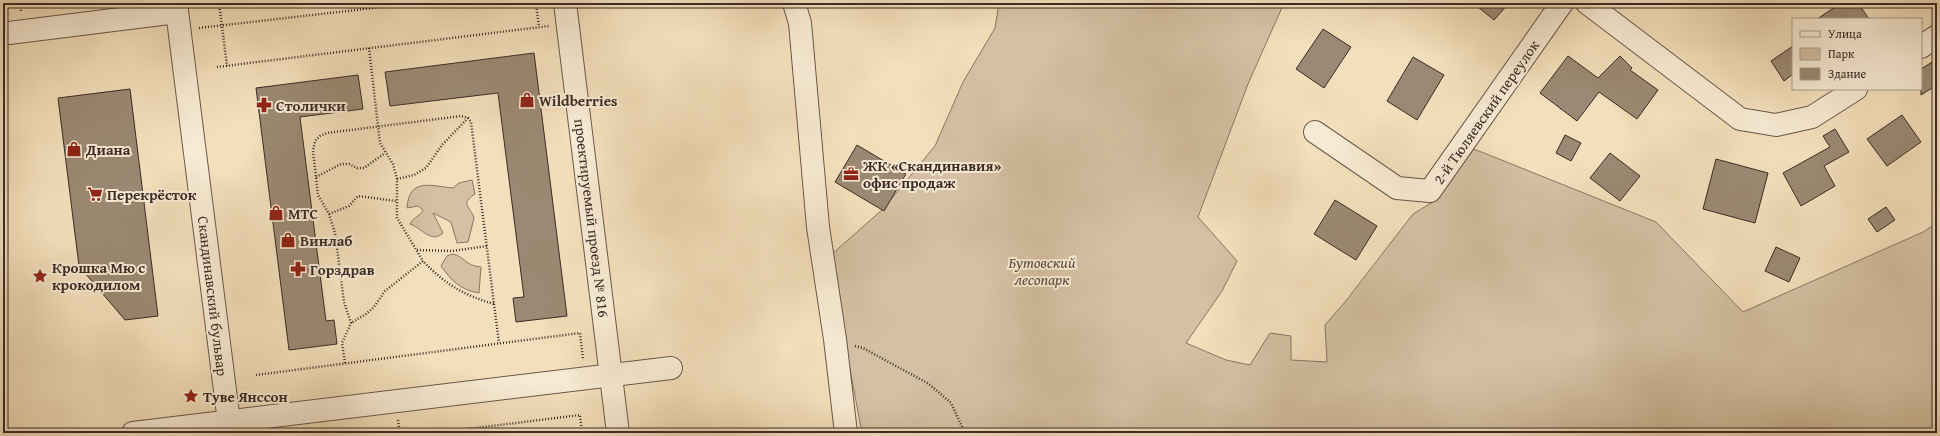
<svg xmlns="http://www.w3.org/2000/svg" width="1940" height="436" font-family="'Gentium Book Plus',serif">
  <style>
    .green { fill: #d4c0a2; stroke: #887664 }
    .building { fill: #9b8973; stroke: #3b2b26 }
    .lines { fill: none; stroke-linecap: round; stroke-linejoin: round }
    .minor-casing { stroke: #69584b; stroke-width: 24 }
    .path { stroke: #3b2b26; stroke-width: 2.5; stroke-dasharray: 1 2; stroke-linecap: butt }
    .minor { stroke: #f7ead3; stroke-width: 22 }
    .labels { text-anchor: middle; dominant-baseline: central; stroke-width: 4; stroke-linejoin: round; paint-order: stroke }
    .poi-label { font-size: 15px; font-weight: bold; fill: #3b2b26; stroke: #f7ead3; text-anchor: start }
    .street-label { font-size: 15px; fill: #3b2b26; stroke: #f7ead3 }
    .park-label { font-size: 15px; font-style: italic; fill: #5a493f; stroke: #f7ead3 }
  </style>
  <rect width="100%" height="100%" fill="#f3dfbb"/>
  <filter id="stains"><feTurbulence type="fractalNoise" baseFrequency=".005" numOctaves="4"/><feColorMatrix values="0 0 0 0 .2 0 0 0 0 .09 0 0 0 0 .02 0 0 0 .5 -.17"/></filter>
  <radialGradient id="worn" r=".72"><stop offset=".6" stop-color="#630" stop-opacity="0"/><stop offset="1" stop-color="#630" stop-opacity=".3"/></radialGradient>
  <g class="green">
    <polygon points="999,3 1284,3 1248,84 1198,217 1237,261 1222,291 1186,343 1226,360 1250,365 1270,333 1291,336 1291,360 1327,362 1325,325 1345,302 1413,214 1436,200 1474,149 1656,222 1743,312 1923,232 1937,223 1937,433 862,433 845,343 832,254 883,209 935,146 963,82 995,28"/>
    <path d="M472 180 475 194C459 204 471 207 474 218L468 242 457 243 451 222 433 213 443 233C431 244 422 228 410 224 414 216 421 216 423 210L418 206 407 208C409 177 431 186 453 188L459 183Z"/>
    <path d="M452 254C465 256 465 266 481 267L479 293C460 290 451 280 441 266L447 256Z"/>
  </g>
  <g class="building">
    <polygon points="1473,3 1509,3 1494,20"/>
    <polygon points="1841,3 1858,3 1869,19 1817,19"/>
    <polygon points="1323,29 1351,47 1324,88 1296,69"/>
    <polygon points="1793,46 1793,74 1784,81 1771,61"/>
    <polygon points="534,53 567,316 516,322 513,298 524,297 498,93 390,106 385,72"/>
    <polygon points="1568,56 1598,78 1620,56 1632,68 1630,70 1658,90 1637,119 1599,92 1577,121 1540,93"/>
    <polygon points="1413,57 1444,75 1417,120 1387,101"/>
    <polygon points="1937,59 1937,85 1921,95 1921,69"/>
    <polygon points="358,75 363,109 300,117 326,321 334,320 337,344 289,350 256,88"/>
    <polygon points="130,89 158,316 125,320 79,266 58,98"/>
    <polygon points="1902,115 1921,142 1887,166 1867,139"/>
    <polygon points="1835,129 1849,152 1824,166 1835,186 1801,206 1783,173 1830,147 1823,136"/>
    <polygon points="1565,135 1581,143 1571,161 1556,153"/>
    <polygon points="857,145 906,174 884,211 835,182"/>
    <polygon points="1610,153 1640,176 1620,201 1590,178"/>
    <polygon points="1716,159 1768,173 1755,223 1703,209"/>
    <polygon points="1335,200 1377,226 1356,260 1314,234"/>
    <polygon points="1886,207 1895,220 1877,232 1868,219"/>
    <polygon points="1776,247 1800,258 1789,282 1765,271"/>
  </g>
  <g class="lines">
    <g class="minor-casing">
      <g id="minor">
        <polyline points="176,3 229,422"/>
        <polyline points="565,3 618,433"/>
        <polyline points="794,3 800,23 818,227 835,339 846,433"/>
        <polyline points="1587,3 1740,119 1776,125 1812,117 1856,89"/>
        <polyline points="9,33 177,12"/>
        <polyline points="1921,47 1937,36"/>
        <polyline points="1315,132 1397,188 1430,191 1562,3"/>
        <polyline points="133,433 671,368"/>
      </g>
    </g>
    <g class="path">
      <polyline points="219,3 227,66"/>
      <polyline points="536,3 539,27"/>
      <polyline points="20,4 21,11"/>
      <polyline points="3,6 27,3"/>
      <polyline points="199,28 417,3"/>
      <polyline points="369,48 380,143 393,164 397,179 397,218 423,261"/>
      <polyline points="217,67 549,26"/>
      <polyline points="316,177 341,164 349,164 357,168 364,168 385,153"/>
      <polyline points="397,179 414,175 426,168 442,145 468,118"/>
      <polyline points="329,214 349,206 358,196 396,201"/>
      <polyline points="417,250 452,251 487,246"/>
      <polyline points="494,304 499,343"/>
      <polyline points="855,346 863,348 929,384 951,403 965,433"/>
      <path d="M345 363 342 343 351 323 344 302 335 233 329 214 318 195 313 151 315 141 320 136 327 133 461 116 468 118 471 122 494 304C463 295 445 284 423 261L385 291 374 307 366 314 351 323"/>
      <polyline points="256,375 580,333 583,359"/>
      <polyline points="398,420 400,433"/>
      <polyline points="435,433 580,415 582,433"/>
    </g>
    <use href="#minor" class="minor"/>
  </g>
  <defs>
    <g id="shop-bare" transform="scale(1.2)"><path d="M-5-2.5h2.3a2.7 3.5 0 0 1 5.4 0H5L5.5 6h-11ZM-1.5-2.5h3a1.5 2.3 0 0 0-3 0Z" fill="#8f2418" stroke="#f7ead3" stroke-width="2.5" paint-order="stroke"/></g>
    <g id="pharmacy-bare" transform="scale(1.2)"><path d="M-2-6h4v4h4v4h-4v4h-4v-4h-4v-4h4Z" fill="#8f2418" stroke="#f7ead3" stroke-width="2.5" paint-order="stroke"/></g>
    <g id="office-bare" transform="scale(1.2)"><path d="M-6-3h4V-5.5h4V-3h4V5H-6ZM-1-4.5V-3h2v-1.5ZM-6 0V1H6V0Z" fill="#8f2418" stroke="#f7ead3" stroke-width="2.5" paint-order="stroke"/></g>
    <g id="supermarket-bare" transform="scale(1.2)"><path d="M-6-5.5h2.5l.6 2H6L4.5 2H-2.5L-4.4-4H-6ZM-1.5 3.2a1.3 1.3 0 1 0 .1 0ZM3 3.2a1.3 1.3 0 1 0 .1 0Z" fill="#8f2418" stroke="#f7ead3" stroke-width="2.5" paint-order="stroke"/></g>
    <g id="sight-bare" transform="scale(1.2)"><path d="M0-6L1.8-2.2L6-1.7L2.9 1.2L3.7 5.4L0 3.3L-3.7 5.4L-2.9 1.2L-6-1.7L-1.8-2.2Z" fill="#8f2418" stroke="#f7ead3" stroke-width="2.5" paint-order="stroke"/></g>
  </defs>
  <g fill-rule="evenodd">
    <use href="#shop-bare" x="527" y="100"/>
    <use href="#pharmacy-bare" x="264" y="105"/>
    <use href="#shop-bare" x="74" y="149"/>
    <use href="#office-bare" x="851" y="174"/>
    <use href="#supermarket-bare" x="95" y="194"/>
    <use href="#shop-bare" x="276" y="213"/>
    <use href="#shop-bare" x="288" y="240"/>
    <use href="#pharmacy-bare" x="298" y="269"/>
    <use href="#sight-bare" x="40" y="276"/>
    <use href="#sight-bare" x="191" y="396"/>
  </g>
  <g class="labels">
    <g class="poi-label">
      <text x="539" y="100">Wildberries</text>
      <text x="276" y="105">Столички</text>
      <text x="86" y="149">Диана</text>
      <text x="863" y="165">ЖК «Скандинавия»<tspan x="863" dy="17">офис продаж</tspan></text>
      <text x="107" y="194">Перекрёсток</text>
      <text x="288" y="213">МТС</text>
      <text x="300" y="240">Винлаб</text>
      <text x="52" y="267">Крошка Мю с<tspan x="52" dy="17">крокодилом</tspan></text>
      <text x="310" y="269">Горздрав</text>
      <text x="203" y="396">Туве Янссон</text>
    </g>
    <g class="street-label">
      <text transform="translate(1486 112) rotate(-55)">2-й Тюляевский переулок</text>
      <text transform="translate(592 218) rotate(83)">проектируемый проезд № 816</text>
      <text transform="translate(213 296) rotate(83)">Скандинавский бульвар</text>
    </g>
    <g class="park-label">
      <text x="1042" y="262">Бутовский<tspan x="1042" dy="17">лесопарк</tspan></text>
    </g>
  </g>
  <rect width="1940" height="436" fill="none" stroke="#f3dfbb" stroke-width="16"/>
  <rect x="4" y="4" width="1932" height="428" fill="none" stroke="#3b2b26" stroke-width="2"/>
  <rect x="8" y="8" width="1924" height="420" fill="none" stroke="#3b2b26"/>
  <rect x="1792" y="18" width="130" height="72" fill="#f7ead3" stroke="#ac9e8e"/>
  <rect x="1800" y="31" width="20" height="6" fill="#f7ead3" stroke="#ac9e8e"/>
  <text x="1828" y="38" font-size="12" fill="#3b2b26">Улица</text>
  <rect x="1800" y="48" width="20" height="12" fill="#d4c0a2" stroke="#ac9e8e"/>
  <text x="1828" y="58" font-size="12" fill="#3b2b26">Парк</text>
  <rect x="1800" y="68" width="20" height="12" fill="#9b8973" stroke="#ac9e8e"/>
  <text x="1828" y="78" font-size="12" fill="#3b2b26">Здание</text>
  <rect width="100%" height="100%" filter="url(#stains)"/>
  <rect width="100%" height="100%" fill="url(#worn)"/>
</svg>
